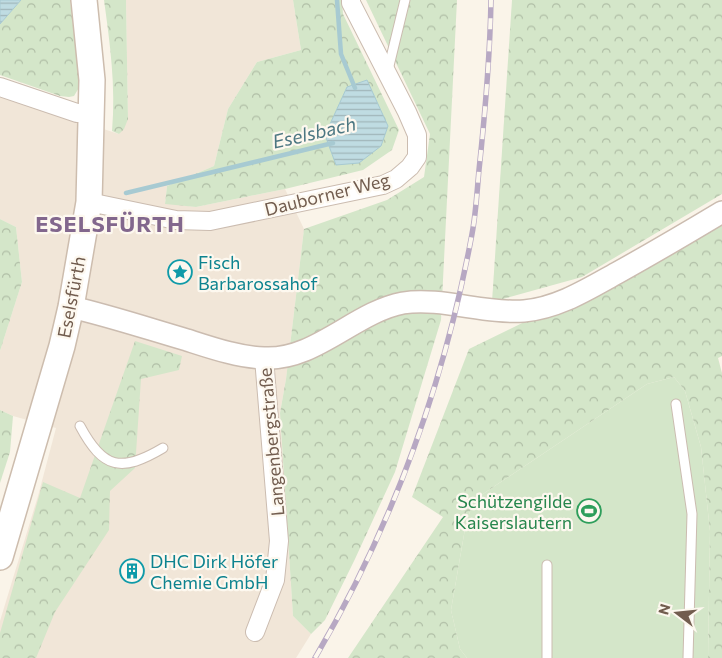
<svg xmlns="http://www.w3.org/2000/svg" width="722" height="658" font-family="Commissioner,sans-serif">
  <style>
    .residential { fill: #f1e6d8 }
    .grass { fill: #d4e6c9 }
    .forest { fill: url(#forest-crowns) }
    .water { fill: url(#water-rules); stroke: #a7cad2 }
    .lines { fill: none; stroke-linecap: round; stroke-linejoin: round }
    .stream { stroke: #a7cad2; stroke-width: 4.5 }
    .service-casing { stroke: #cbbcb0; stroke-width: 11 }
    .minor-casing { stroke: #cbbcb0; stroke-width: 20 }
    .tertiary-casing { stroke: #cbbcb0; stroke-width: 24 }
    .secondary-casing { stroke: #cdbdae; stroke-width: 28 }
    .service { stroke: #fff; stroke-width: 9 }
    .minor { stroke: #fff; stroke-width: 18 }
    .tertiary { stroke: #fff; stroke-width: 21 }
    .secondary { stroke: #fff; stroke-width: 25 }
    .rail-casing { stroke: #b7a8c3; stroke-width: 5.5 }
    .rail { stroke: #fdf8ef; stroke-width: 4; stroke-dasharray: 11; stroke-linecap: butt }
    .labels { text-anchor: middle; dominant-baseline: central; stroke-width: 4.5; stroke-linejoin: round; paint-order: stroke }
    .street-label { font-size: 18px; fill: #725d4f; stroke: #fdf8ef }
    .culture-label { font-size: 18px; fill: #0d838f; stroke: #fdf8ef; text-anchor: start }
    .leisure-label { font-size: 18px; fill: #27864d; stroke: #fdf8ef; text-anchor: end }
    .water-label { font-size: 19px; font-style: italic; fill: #4c7782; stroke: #fdf8ef }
    .district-label { font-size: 22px; font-weight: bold; letter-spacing: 1px; fill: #82678d; stroke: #fdf8ef }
  </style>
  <defs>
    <pattern id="forest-crowns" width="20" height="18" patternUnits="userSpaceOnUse" patternTransform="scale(1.25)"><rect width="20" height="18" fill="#d4e6c9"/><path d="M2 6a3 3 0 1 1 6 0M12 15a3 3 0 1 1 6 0" fill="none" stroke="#b0bea6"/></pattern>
    <pattern id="water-rules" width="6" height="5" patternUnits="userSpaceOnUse" patternTransform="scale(1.25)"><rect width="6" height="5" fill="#bfdce2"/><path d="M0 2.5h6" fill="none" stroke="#a0b6ba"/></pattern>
  </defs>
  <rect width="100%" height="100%" fill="#faf4e9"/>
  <polygon class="residential" points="126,0 293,0 301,50 257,62 228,109 214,166 167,186 165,203 196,207 285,189 304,229 286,379 280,413 293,616 311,634 296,658 0,658 0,621 38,496 56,428 13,416 0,410 0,351 22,282 16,227 0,219 0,96 119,134 128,119"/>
  <polygon class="grass" points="674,377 685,391 701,447 710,531 708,658 467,658 460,649 451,610 466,523 474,500 647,384"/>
  <g class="forest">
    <polygon points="21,0 70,0 80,86 74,96 69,97 60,96 0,75 0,24"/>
    <path d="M104 0H126L128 119 124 129 119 134 112 131C116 87 110 44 104 0Z"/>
    <polygon points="293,0 342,0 343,14 399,130 392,150 363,170 285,189 196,207 165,204 167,186 214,166 228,109 257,62 301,50"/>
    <polygon points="366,0 457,0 441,320 395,472 355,559 325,620 311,634 293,616 280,413 286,379 304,229 387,200 424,177 430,134"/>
    <polygon points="512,0 722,0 722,194 582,277 492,302"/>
    <polygon points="0,219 16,227 22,282 0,351"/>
    <polygon points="722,225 722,356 718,358 722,373 722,658 708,658 710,531 701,447 685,391 674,377 647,384 474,500 466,523 451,610 460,649 467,658 348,658 443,517 412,497 469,349"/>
    <polygon points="135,341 182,356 179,370 141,379 135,468 110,491 109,530 55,612 36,658 0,658 0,633 43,482 80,498"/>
    <polygon points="0,410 13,416 10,452 0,483"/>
  </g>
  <g class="water">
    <polygon points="0,0 21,0 0,24"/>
    <polygon points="367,80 388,126 381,146 359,163 336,165 325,135 347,87"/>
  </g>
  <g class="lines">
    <g class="stream">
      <polyline points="337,0 341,54 355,88"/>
      <polyline points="126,193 333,143"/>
    </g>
    <g class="service-casing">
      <g id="service">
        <polyline points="388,70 405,0"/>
        <polyline points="676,404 692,514 688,658"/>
        <path d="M80 426C103 469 121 473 163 448"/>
        <polyline points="547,658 547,565"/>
      </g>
    </g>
    <g class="minor-casing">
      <g id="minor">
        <polyline points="0,87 77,113 92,113"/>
        <polyline points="89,202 176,220 210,221 383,185 396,179 410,167 417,157 417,135 407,112 351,3 351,0"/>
        <polyline points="255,632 275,580 279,541 264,358"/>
      </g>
    </g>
    <g class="tertiary-casing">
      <path id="tertiary" d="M71 307C110 316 149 329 187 340 212 348 238 357 264 358 315 361 355 312 403 303 441 297 485 314 524 311 558 308 588 289 617 273 653 253 687 233 722 212"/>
    </g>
    <g class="secondary-casing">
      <polyline id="secondary" points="0,557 62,346 71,307 89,202 92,80 84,0"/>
    </g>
    <use href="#service" class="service"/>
    <use href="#minor" class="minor"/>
    <use href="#tertiary" class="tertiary"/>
    <use href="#secondary" class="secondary"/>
    <g class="rail-casing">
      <path id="rail" d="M315 658C393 525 444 385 472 234 476 213 477 191 479 170 485 114 490 57 491 0"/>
    </g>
    <use href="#rail" class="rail"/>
  </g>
  <defs>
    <g id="sight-ring" transform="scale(1.25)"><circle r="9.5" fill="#fdf8ef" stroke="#0f9aa8" stroke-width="1.5"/><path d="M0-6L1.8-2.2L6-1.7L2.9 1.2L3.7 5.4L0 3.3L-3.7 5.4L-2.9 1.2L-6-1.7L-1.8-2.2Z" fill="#0f9aa8"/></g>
    <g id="stadium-ring" transform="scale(1.25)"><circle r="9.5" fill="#fdf8ef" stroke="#2e9e5b" stroke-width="1.5"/><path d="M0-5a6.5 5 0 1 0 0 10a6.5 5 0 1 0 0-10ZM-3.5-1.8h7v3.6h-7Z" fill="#2e9e5b"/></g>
    <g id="building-ring" transform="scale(1.25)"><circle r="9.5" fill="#fdf8ef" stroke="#0f9aa8" stroke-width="1.5"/><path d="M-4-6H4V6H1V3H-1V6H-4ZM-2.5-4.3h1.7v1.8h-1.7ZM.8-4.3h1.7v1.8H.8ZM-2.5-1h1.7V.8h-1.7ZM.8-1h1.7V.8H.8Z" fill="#0f9aa8"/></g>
  </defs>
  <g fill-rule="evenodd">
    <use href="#sight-ring" x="180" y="272"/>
    <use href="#stadium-ring" x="589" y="511"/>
    <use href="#building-ring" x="132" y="571"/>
  </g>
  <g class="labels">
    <g class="street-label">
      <text transform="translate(327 194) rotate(-14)">Dauborner Weg</text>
      <text transform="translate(71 297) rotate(-79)">Eselsfürth</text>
      <text transform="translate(271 442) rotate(-95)">Langenbergstraße</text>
    </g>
    <g class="culture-label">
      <text x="198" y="262">Fisch<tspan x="198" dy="21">Barbarossahof</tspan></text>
      <text x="150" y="561">DHC Dirk Höfer<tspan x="150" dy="21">Chemie GmbH</tspan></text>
    </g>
    <g class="leisure-label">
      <text x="572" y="501">Schützengilde<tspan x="572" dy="21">Kaiserslautern</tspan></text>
    </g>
    <g class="water-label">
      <text transform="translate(314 132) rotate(-13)">Eselsbach</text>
    </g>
    <g class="district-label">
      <text x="110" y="223">ESELSFÜRTH</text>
    </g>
  </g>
  <g transform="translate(677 613) rotate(286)" stroke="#fdf8ef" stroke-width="4" paint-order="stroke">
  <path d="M0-4L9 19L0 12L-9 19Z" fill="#725d4f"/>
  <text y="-8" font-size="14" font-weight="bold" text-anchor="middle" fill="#725d4f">N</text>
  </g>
</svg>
